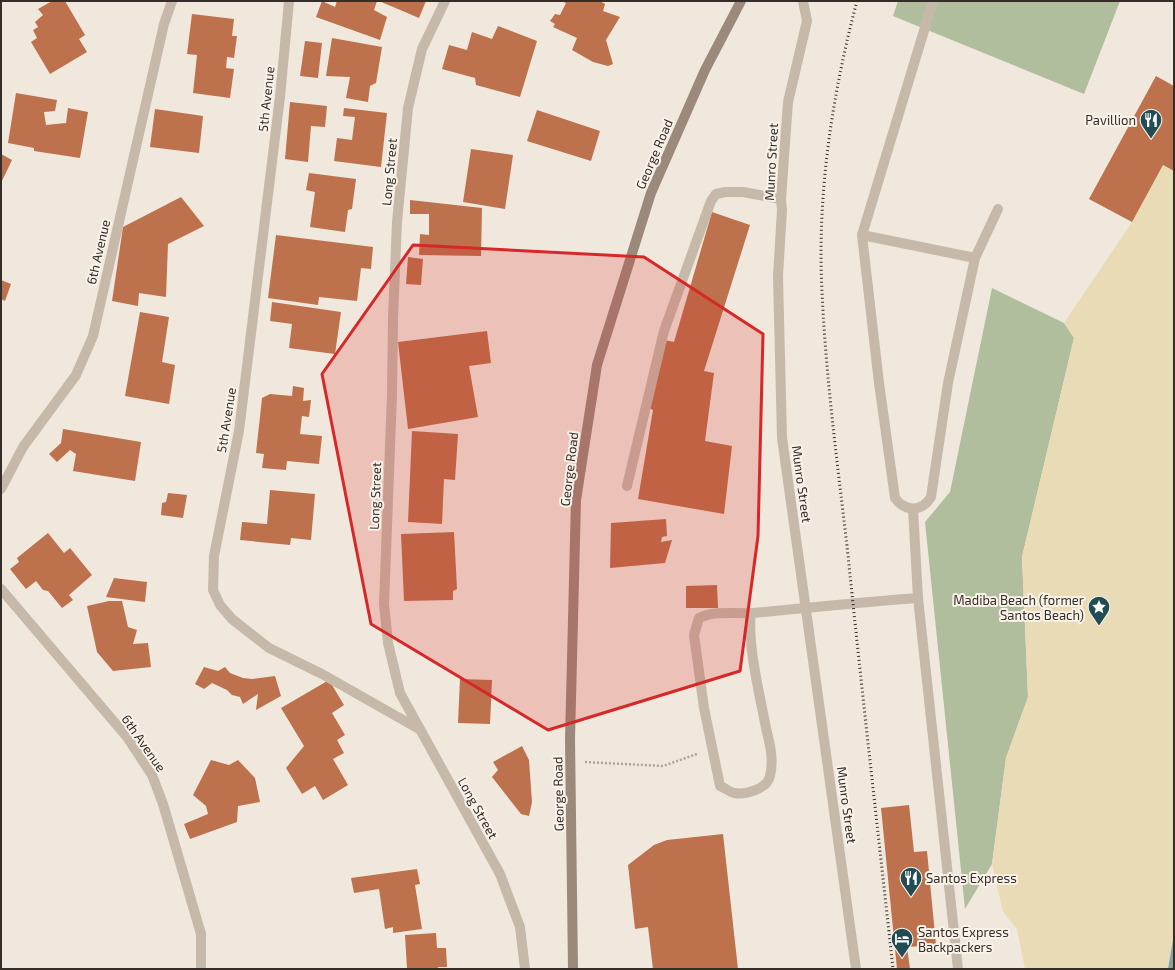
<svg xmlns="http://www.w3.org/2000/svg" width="1175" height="970" font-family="'Exo 2',sans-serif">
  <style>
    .green { fill: #b0be9d }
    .sand { fill: #e9dbb5 }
    .water { fill: #7da6ab }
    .building { fill: #bd714d }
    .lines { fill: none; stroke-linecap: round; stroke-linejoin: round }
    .path { stroke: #b3a393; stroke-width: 2.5; stroke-dasharray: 2 2; stroke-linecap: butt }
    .lane { stroke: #c7b9a9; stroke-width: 10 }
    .street { stroke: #c7b9a9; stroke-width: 10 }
    .secondary { stroke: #9b897b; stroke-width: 10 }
    .rail { stroke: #352d28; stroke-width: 3; stroke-dasharray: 1 3; stroke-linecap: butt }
    .marked { fill: #d62828; fill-opacity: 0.2; stroke: #d62828; stroke-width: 3; stroke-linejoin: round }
    .labels { text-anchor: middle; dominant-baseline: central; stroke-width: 4; stroke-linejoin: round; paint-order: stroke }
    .street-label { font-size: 13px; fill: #352d28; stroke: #f8f2e8 }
    .poi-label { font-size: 13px; fill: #352d28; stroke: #f8f2e8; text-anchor: end }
  </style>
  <rect width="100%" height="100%" fill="#f0e8dc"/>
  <g class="green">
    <polygon points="898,1 1120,1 1084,94 893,16"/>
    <polygon points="992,288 1064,323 1074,338 1022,557 1028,697 1006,758 992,864 965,909 925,522 950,492"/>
  </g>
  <polygon class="sand" points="1163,165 1174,171 1174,934 1168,969 1025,969 1017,929 1003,912 992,864 1006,758 1028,697 1022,557 1074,338 1064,323 1132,222"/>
  <polygon class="water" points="1174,934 1174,969 1168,969"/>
  <g class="building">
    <polygon points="52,1 65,1 85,35 79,39 87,52 50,74 31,42 37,38 33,30 38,27 35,22 43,15 38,9"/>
    <polygon points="322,1 335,7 337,1 377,1 374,10 387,17 380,40 316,17"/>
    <polygon points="379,1 426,1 419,18"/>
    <polygon points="561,1 600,1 605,4 603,11 620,17 606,40 613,64 608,66 593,62 572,50 577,38 553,27 555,24 550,21 555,14 560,15 566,3"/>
    <polygon points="192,14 234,19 232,36 237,36 234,58 227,57 226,68 234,69 230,98 193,93 197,55 187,54"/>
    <polygon points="498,26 537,41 520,97 476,85 475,78 442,69 449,45 467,50 472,32 492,39"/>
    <polygon points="332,38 382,47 376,83 370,86 368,102 346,98 350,77 326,76"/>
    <polygon points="305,41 322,43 318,78 300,76"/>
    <polygon points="1156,76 1174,86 1174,171 1163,165 1132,222 1089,199"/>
    <polygon points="16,93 57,100 55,111 44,112 46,125 66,123 68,108 88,112 80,158 34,151 34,148 8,143"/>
    <polygon points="290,102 327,106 325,127 311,126 308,162 285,159"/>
    <polygon points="344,108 387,113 381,167 334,161 337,138 352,140 355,117 343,116"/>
    <polygon points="155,109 203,116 199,153 150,147"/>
    <polygon points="537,110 600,131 591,161 527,141"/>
    <polygon points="471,149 513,155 505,209 463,202"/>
    <polygon points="1,154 12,160 1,183"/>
    <polygon points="309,173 356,179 352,209 348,210 345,232 310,227 315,192 306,190"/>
    <polygon points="181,197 204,226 168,244 166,297 139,293 138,306 112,301 123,227"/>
    <polygon points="410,200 482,208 481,256 419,255 420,234 429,235 429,214 410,214"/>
    <polygon points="712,212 750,225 704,371 714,373 705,441 732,446 724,514 638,499 653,410 647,407 664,340 674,342"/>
    <polygon points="276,235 373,247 371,269 361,268 357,301 319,297 318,305 268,298"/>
    <polygon points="408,257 423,259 421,285 406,284"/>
    <polygon points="1,280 11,284 5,301 1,299"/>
    <polygon points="272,302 341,312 335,354 289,348 292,324 270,321"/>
    <polygon points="140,312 169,317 162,362 175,365 169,404 125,396"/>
    <polygon points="487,331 491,363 469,366 478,417 408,429 398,342"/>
    <polygon points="293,386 304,388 303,401 311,400 309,417 302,416 300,434 322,436 319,464 287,461 286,470 262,468 264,454 256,453 262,398 270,394 292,396"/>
    <polygon points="63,429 141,442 135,481 73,471 76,454 70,450 57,462 49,454 61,443"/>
    <polygon points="412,431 458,434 455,480 444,479 442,524 408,522"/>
    <polygon points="270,490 315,494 311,540 291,538 290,545 240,540 242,522 267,524"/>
    <polygon points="168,493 187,495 183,518 161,515 162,503 166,502"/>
    <polygon points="666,519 667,536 662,537 661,542 672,540 665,563 610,568 611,523"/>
    <polygon points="454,532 457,589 453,591 453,600 404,601 401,534"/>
    <polygon points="48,533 64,553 70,548 92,575 69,595 73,600 62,608 48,591 43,590 36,581 26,589 10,569 19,562 17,558"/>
    <polygon points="114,578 147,582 145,602 106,597"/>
    <polygon points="717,585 718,608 686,608 686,586"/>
    <polygon points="109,601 122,601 128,627 137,630 133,644 148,643 151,667 113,671 97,652 87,606"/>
    <polygon points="204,667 218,671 225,667 230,673 243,678 252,679 275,676 281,696 256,710 258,694 243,704 240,697 232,695 227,690 212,683 204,689 195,684"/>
    <polygon points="460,679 492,680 490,724 458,723"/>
    <polygon points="329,680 344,705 332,713 345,735 337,740 344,753 333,759 348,785 323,800 315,786 302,794 286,768 304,746 281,708"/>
    <polygon points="522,746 529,760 532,802 529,816 521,814 492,777 498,770 493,762"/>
    <polygon points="211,760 229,765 238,760 255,778 260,802 238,806 237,822 190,839 184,824 208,814 206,806 193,795"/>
    <polygon points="909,805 914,852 927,851 936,945 907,947 910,969 897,969 881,808"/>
    <polygon points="723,834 738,969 653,969 648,927 635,929 628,865 654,845 667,840"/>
    <polygon points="417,869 420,884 415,885 422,929 393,933 393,927 385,929 379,889 354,893 351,878"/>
    <polygon points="436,933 437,948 446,948 447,967 438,967 438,969 407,969 405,935"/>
  </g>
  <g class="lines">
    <polyline class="path" points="585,762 663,766 697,754"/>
    <g class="lane">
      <polyline points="803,1 807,21 788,102 781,199 782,210 778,276 782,438 856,969"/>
      <path d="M862 235 975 258 948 383 931 497C922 512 905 512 895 498L879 383Z"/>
      <polyline points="862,235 933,1"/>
      <polyline points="975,258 998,209"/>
      <polyline points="918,598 958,969"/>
      <path d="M751 613C747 644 760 696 766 728 770 744 774 760 770 776 767 789 746 795 734 793 730 792 725 788 720 786L704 708 694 635 699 618C716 610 735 614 753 613 808 608 863 602 918 598L913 509"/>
    </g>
    <g class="street">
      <polyline points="289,1 280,97 239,431 214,556 213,590 220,605 232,619 269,648 322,674 419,729"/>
      <polyline points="445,1 422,49 408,108 397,222 393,318 392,395 384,604 388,643 400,693 500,874 520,927 525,969"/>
      <polyline points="627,486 664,331 711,201 716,194 725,192 743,192 781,199"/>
      <polyline points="1,489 23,447 76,375 93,336 164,24 172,1"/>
      <polyline points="1,589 127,737 152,775 163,804 201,934 201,969"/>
    </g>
    <polyline class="secondary" points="573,969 570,739 576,500 597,365 651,193 705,70 741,1"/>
    <path class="rail" d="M857 1C832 95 817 194 822 292 826 380 838 467 848 555 862 693 878 831 893 969"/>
  </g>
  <path class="marked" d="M413 245 644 257 763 334 758 536 740 671 548 730 371 624 322 374Z"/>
  <defs>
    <g id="restaurant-pin" transform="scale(1.15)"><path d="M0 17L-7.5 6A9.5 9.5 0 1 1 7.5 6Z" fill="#214c53" stroke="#f8f2e8"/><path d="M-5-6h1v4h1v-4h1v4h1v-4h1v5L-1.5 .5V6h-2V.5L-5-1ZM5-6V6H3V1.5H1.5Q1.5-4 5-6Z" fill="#fff"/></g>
    <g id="sight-pin" transform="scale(1.15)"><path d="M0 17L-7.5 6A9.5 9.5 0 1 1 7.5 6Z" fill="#214c53" stroke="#f8f2e8"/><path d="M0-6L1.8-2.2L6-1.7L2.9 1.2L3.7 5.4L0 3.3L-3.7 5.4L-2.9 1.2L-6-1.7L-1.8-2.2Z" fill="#fff"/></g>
    <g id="hotel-pin" transform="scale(1.15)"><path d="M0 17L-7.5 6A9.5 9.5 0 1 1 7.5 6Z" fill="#214c53" stroke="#f8f2e8"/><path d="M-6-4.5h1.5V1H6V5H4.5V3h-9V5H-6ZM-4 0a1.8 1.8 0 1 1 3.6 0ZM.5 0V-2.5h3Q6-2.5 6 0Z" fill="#fff"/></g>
  </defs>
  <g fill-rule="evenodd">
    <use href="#restaurant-pin" x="1151" y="120"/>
    <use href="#sight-pin" x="1099" y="607"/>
    <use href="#restaurant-pin" x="911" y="878"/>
    <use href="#hotel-pin" x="902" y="939"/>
  </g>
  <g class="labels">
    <g class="street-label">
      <text transform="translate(266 99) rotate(-84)">5th Avenue</text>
      <text transform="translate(654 154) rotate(-67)">George Road</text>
      <text transform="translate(771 162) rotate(-87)">Munro Street</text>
      <text transform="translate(389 172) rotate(-85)">Long Street</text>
      <text transform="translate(98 252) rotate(-77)">6th Avenue</text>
      <text transform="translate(226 420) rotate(-81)">5th Avenue</text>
      <text transform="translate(569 469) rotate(-83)">George Road</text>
      <text transform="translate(802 484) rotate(82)">Munro Street</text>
      <text transform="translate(375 496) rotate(-88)">Long Street</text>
      <text transform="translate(144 743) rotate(55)">6th Avenue</text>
      <text transform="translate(558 794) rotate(-91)">George Road</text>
      <text transform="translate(847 805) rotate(82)">Munro Street</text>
      <text transform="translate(478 808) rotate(61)">Long Street</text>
    </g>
    <g class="poi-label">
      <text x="1136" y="120">Pavillion</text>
      <text x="1084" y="600">Madiba Beach (former<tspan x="1084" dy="15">Santos Beach)</tspan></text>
      <text x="926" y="878" text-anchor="start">Santos Express</text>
      <text x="918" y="932" text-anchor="start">Santos Express<tspan x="918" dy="15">Backpackers</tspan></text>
    </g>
  </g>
  <rect width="1175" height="970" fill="none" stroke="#352d28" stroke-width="4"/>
</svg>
